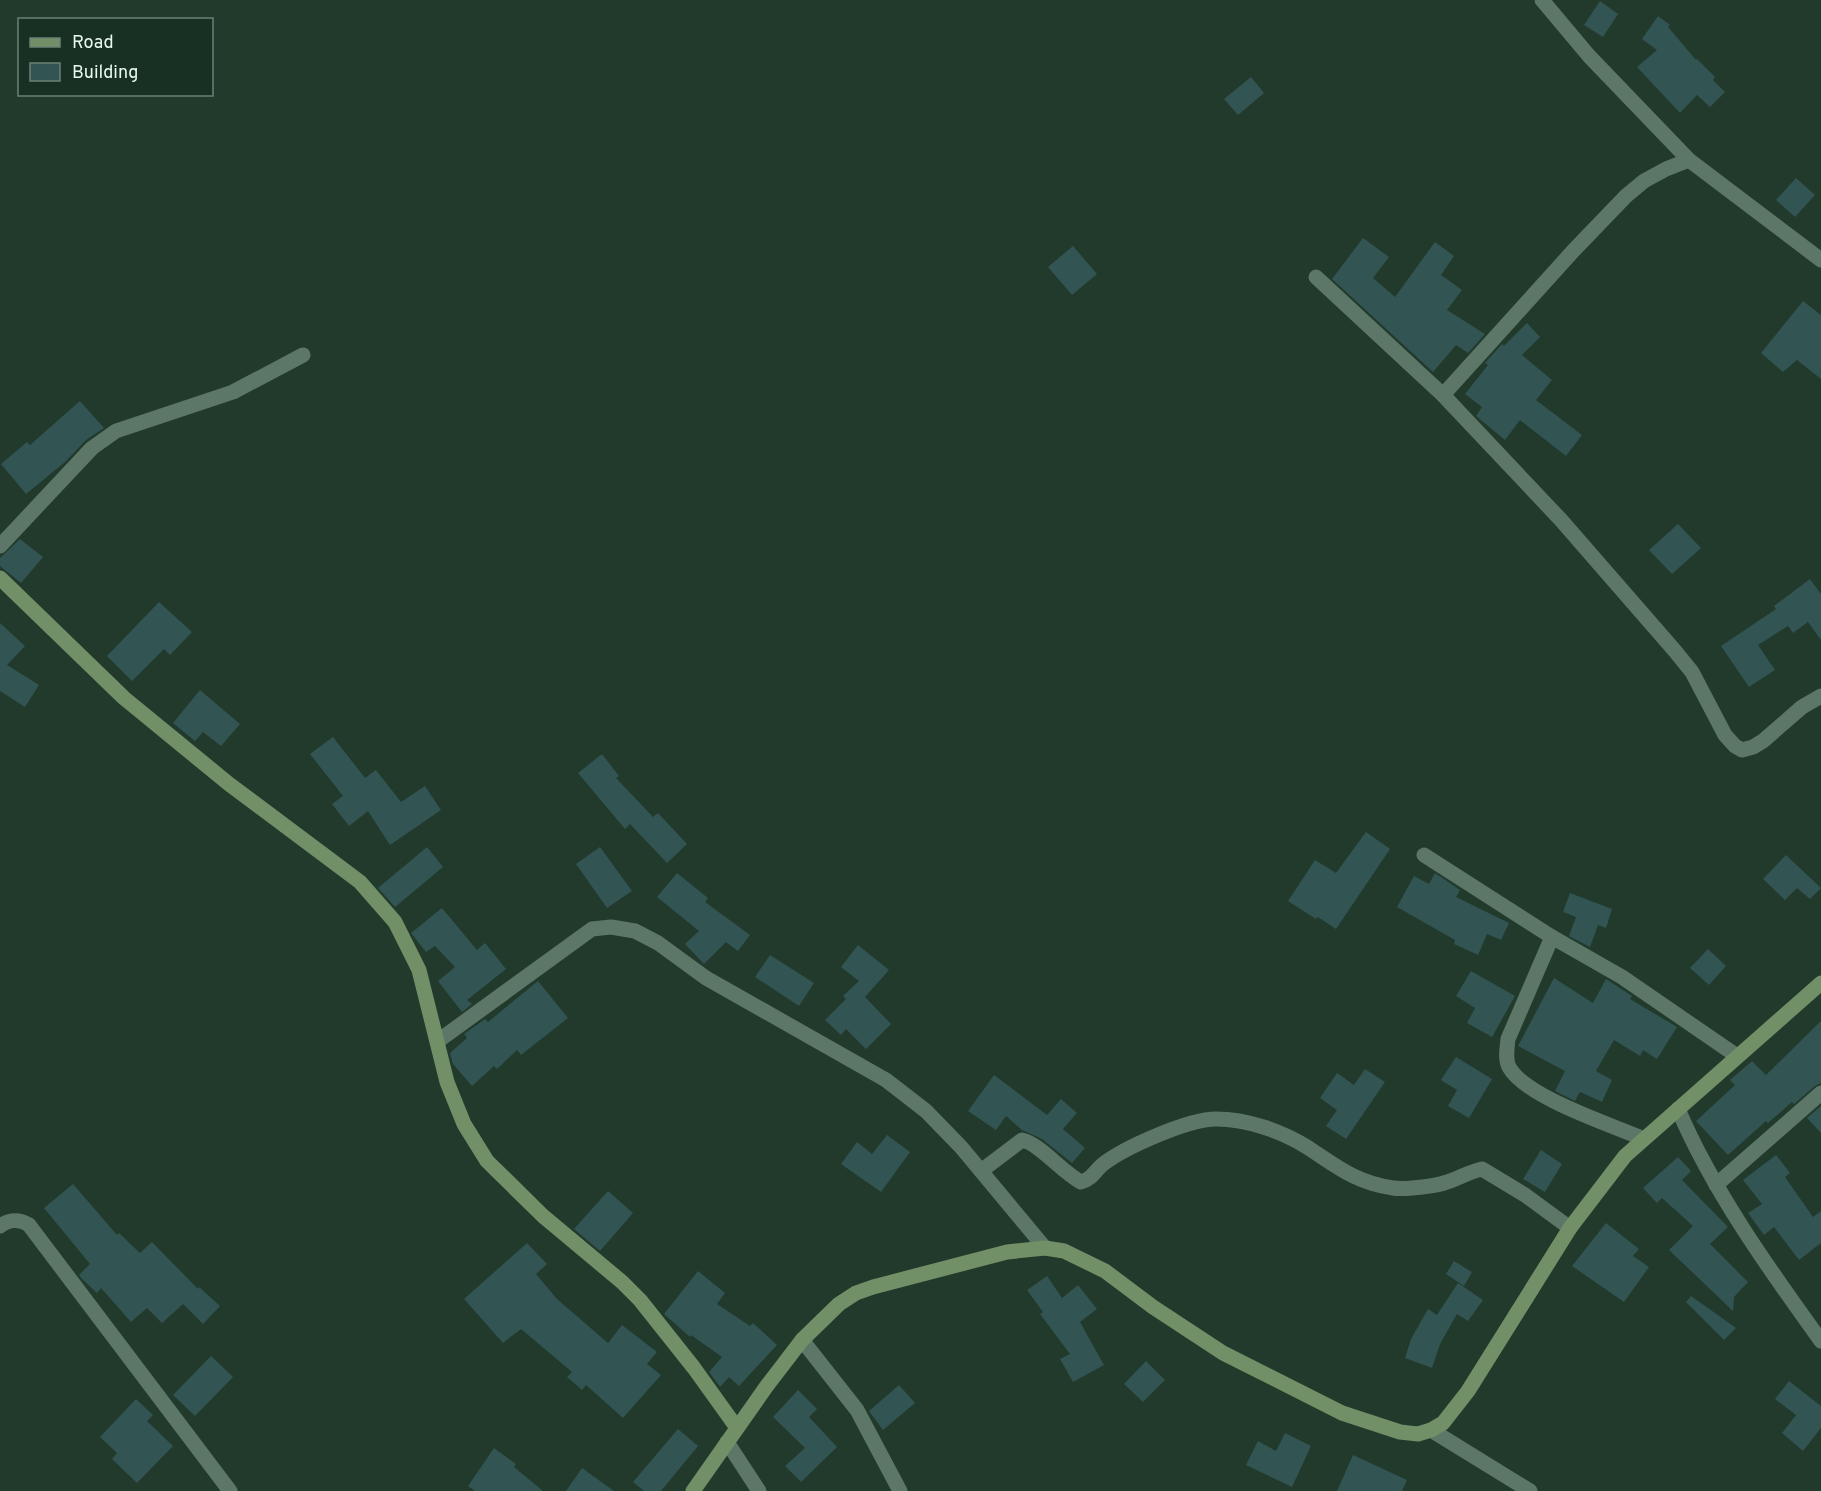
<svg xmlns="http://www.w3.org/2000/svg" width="1821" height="1491" font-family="Overpass,sans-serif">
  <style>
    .building { fill: #325452 }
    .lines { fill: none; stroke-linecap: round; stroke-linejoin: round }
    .street { stroke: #5c7767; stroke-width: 15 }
    .secondary { stroke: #719067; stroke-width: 15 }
  </style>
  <rect width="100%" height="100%" fill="#213a2c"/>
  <g class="building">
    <polygon points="1600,1 1618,14 1603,37 1584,25"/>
    <polygon points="1658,16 1670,25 1668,27 1696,60 1697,59 1715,77 1713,80 1725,92 1710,107 1697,95 1680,113 1637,67 1657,50 1642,39"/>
    <polygon points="1251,77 1264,93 1238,115 1224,99"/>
    <polygon points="1796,178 1815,195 1795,217 1776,200"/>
    <polygon points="1363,238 1389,257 1373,278 1395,297 1435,242 1454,256 1441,275 1462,290 1447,310 1485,334 1468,353 1456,345 1433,372 1332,279"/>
    <polygon points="1073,246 1097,274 1072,295 1048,267"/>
    <polygon points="1803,301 1821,315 1821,379 1797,360 1783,372 1761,353"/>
    <polygon points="1527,323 1540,337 1522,355 1552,380 1536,400 1582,435 1566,456 1520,420 1505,440 1476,416 1482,407 1465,394 1488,365 1485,363 1502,344 1504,346"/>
    <polygon points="80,401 104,428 86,440 65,462 26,494 1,464 27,442 30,445"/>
    <polygon points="1678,524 1701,548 1672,574 1649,550"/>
    <polygon points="20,539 43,557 21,583 0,566 0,558"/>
    <polygon points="1810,579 1821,594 1821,640 1808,622 1793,633 1788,626 1758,645 1775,670 1749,687 1721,646 1776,609 1774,606"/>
    <polygon points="159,602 192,632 170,655 164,649 132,681 107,656"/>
    <polygon points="0,623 25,646 7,665 39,685 25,707 0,691"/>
    <polygon points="200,690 240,724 221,746 203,732 195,741 173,723"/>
    <polygon points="333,737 365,778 376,770 401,802 425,786 441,810 390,845 368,811 349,826 332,804 343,796 310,754"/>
    <polygon points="602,754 619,776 616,778 653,817 658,813 687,844 667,863 630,824 625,829 578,773"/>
    <polygon points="1366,832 1390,849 1336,929 1318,917 1316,919 1288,901 1315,860 1336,873"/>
    <polygon points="427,847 443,867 395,907 378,888"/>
    <polygon points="600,847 632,891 607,908 576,864"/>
    <polygon points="1786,855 1821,888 1810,899 1797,888 1785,900 1763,879"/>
    <polygon points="677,873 708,898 705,902 750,935 738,951 726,942 704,964 685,944 699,931 657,897"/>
    <polygon points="1435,873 1460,890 1456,897 1509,923 1501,940 1487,934 1478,955 1454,944 1455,940 1397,907 1414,876 1429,884"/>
    <polygon points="1570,893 1612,909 1606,928 1598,925 1590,947 1569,936 1576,917 1563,912"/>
    <polygon points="442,908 477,950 485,943 506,969 467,1000 472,1004 462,1012 438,981 455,967 435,946 426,952 411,933"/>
    <polygon points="858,945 889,970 865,997 891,1024 866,1049 846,1029 841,1035 825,1020 846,999 843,996 859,981 841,967"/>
    <polygon points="1708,949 1726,966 1709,985 1690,968"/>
    <polygon points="770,955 814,983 799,1006 755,977"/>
    <polygon points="1471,971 1515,996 1492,1037 1467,1023 1475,1008 1456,996"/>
    <polygon points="1554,978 1593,1003 1606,979 1632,996 1630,999 1677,1027 1657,1059 1643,1050 1640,1056 1614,1040 1596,1071 1612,1080 1602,1102 1580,1092 1575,1101 1555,1091 1565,1071 1518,1046"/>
    <polygon points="538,981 568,1018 521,1055 517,1050 497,1069 494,1066 472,1086 453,1064 450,1053 467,1038 464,1034 485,1019 488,1022"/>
    <polygon points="1821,1021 1821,1083 1815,1086 1794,1104 1792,1102 1768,1123 1766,1121 1728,1155 1696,1121 1735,1085 1730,1080 1752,1061 1766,1075"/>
    <polygon points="1456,1057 1492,1079 1469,1118 1448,1106 1457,1090 1441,1080"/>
    <polygon points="1365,1069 1385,1082 1346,1139 1326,1126 1337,1110 1320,1098 1337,1073 1354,1085"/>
    <polygon points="994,1075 1047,1115 1061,1099 1077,1113 1063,1129 1085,1148 1072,1163 1042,1139 1022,1130 1006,1116 996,1130 968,1111"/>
    <polygon points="1821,1106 1821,1133 1807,1118"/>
    <polygon points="887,1135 910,1152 881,1192 841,1164 857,1142 872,1154"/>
    <polygon points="1541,1150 1562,1164 1545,1192 1523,1179"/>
    <polygon points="1776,1155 1790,1173 1785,1177 1813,1217 1821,1211 1821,1243 1799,1260 1774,1227 1764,1235 1748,1213 1762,1204 1743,1180"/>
    <polygon points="1678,1157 1691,1171 1682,1180 1728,1227 1710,1244 1748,1282 1734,1297 1733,1311 1669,1250 1693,1226 1662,1198 1657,1203 1643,1188"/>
    <polygon points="73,1184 117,1235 119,1233 140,1253 152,1242 198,1289 199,1287 220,1306 203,1324 183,1304 162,1323 147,1308 131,1322 101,1288 97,1293 82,1279 79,1275 90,1264 44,1208"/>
    <polygon points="608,1191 633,1213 600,1251 574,1229"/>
    <polygon points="1606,1223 1639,1249 1633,1256 1649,1267 1624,1302 1572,1266"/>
    <polygon points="527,1243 547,1264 536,1274 557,1299 608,1343 622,1325 657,1352 647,1364 661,1375 623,1418 586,1385 582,1390 567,1377 572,1372 521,1329 503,1343 464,1299"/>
    <polygon points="1454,1261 1472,1272 1464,1286 1446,1274"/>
    <polygon points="698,1271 725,1293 717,1304 750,1326 753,1323 777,1345 739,1386 729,1377 720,1387 709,1372 722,1357 691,1335 690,1337 664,1314"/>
    <polygon points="1047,1276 1062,1298 1078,1285 1097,1309 1080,1322 1104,1365 1073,1382 1060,1359 1070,1354 1040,1314 1043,1312 1027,1290"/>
    <polygon points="1458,1283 1483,1300 1468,1321 1457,1314 1440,1344 1432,1368 1405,1358 1411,1339 1428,1309 1437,1315"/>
    <polygon points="1691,1296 1736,1328 1724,1340 1686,1302"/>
    <polygon points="211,1356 233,1377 195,1416 173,1395"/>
    <polygon points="1146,1361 1165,1380 1143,1402 1124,1384"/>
    <polygon points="1789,1381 1821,1406 1821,1428 1803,1451 1782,1433 1796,1415 1775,1399"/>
    <polygon points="899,1385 915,1403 883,1430 869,1411"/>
    <polygon points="798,1390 817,1409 809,1417 837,1447 801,1482 785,1466 805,1448 773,1417"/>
    <polygon points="136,1399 153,1415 147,1421 173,1446 137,1483 112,1459 117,1453 100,1437"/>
    <polygon points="678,1429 698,1446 661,1491 644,1491 633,1482"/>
    <polygon points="1285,1433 1311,1446 1292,1487 1246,1465 1258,1441 1276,1451"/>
    <polygon points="494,1448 516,1464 514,1467 543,1491 475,1491 468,1486"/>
    <polygon points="1353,1455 1407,1480 1402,1491 1337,1491"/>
    <polygon points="582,1468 614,1491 566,1491"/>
  </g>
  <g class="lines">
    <g class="street">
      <polyline points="1542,0 1589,56 1689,160 1821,260"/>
      <polyline points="1689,160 1666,169 1644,181 1626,196 1574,250 1443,395 1561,520 1675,651 1692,672 1725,735 1735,746 1742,750 1753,747 1763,741 1802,707 1821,696"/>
      <polyline points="1316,277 1443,395"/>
      <polyline points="0,546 92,448 116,431 233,392 303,355"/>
      <polyline points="1424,855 1552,937 1622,977 1737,1056"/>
      <path d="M1552 937 1508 1039C1507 1049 1505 1059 1509 1067 1525 1097 1612 1125 1644 1139"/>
      <polyline points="438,1041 592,929 611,927 635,931 658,943 706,978 886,1080 926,1111 961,1147 1045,1248"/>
      <path d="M1678 1109C1713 1191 1769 1269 1821 1341"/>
      <path d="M981 1171 1022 1140C1040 1144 1062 1172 1081 1182 1093 1178 1093 1173 1102 1165 1123 1148 1188 1119 1216 1119 1247 1119 1281 1131 1307 1147 1336 1166 1356 1183 1393 1188 1404 1190 1437 1186 1447 1182 1459 1178 1469 1172 1482 1169L1525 1195 1570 1228"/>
      <polyline points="1716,1185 1821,1093"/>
      <path d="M0 1226C10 1219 19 1219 29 1225L230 1491"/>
      <polyline points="802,1340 857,1410 900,1491"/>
      <polyline points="1431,1430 1530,1491"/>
      <polyline points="727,1442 759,1491"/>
    </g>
    <g class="secondary">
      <polyline points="0,578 124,698 229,784 360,882 395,922 419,970 447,1082 464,1124 487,1161 543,1216 622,1282 640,1300 694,1368 737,1428"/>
      <polyline points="693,1491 766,1387 802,1340 839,1304 856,1293 873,1287 1007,1252 1045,1248 1064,1251 1105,1271 1153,1307 1223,1353 1342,1413 1400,1432 1418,1434 1431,1430 1443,1423 1468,1391 1570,1228 1625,1156 1821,983"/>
    </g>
  </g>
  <rect x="18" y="18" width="195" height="78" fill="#173023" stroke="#6b8075" stroke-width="1.5"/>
  <rect x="30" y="38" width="30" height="9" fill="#719067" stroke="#6b8075" stroke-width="1.5"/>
  <text x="72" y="48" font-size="18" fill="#eaf9f0">Road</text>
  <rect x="30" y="63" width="30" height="18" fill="#325452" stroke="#6b8075" stroke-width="1.5"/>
  <text x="72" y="78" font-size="18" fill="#eaf9f0">Building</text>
</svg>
